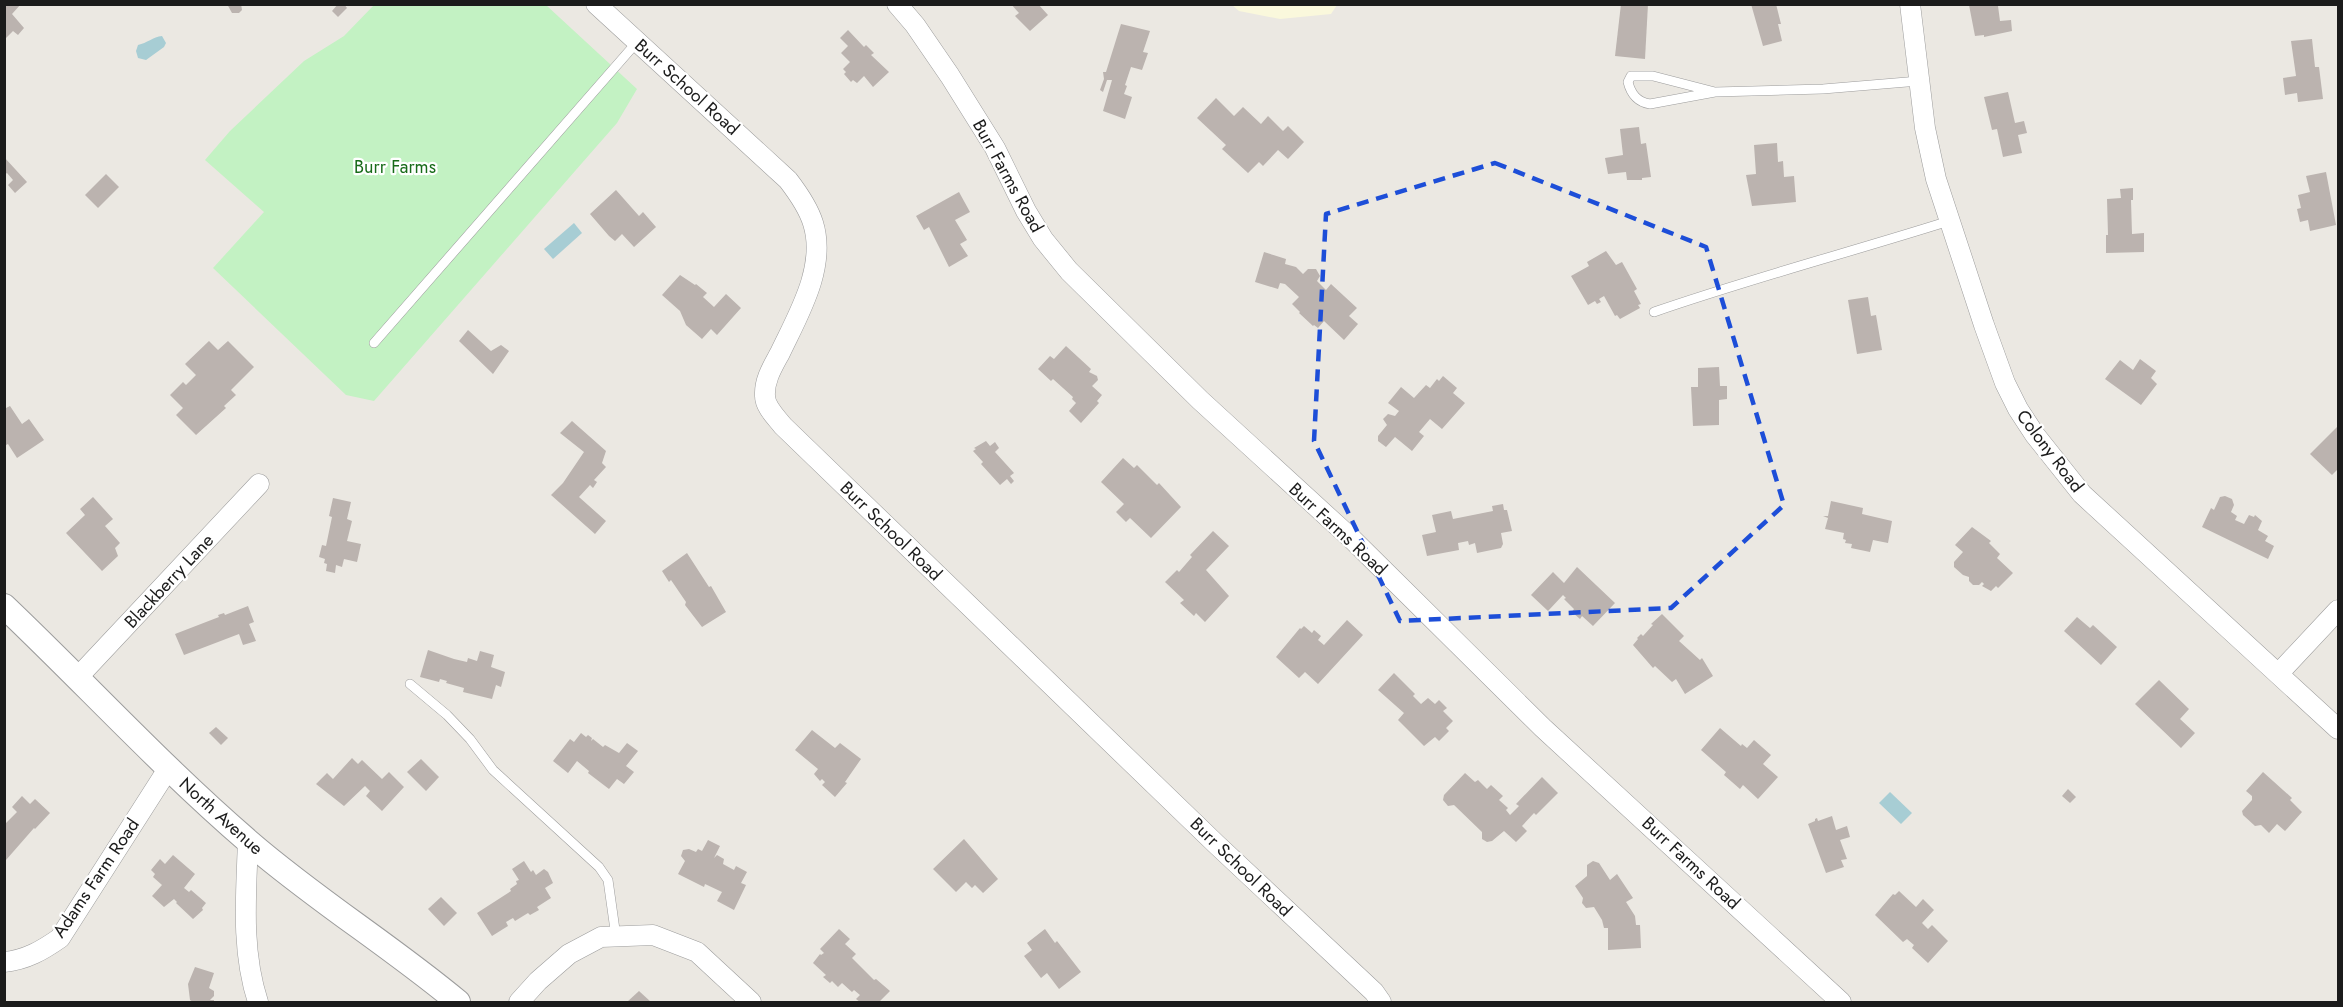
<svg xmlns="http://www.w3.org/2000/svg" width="2343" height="1007" font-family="Jost,sans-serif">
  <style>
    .education { fill: #faf8dc }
    .park { fill: #c3f2c3 }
    .water { fill: #a7cdd4 }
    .building { fill: #bbb3af }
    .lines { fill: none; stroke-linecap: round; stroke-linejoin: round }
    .service-casing { stroke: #9c9c9c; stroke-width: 10 }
    .minor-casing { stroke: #9c9c9c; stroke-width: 21 }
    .tertiary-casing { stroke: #9c9c9c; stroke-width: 26 }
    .service { stroke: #fff; stroke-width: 9 }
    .minor { stroke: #fff; stroke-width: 20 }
    .tertiary { stroke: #fff; stroke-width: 24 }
    .marked { fill: none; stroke: #1d4ed8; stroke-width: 4.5; stroke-dasharray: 12 8; stroke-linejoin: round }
    .labels { text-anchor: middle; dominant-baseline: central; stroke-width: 4.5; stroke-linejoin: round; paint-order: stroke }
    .street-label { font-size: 18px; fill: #1b1b1b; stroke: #fff }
    .park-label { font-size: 18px; fill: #186b19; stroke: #fff }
  </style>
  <rect width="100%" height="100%" fill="#ebe8e2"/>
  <polygon class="education" points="1232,5 1337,5 1331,14 1280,19 1239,11"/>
  <polygon class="park" points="374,5 546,5 637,89 617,123 374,401 346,395 213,268 264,212 205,160 230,131 304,61 344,36"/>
  <g class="water">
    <path d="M162 36 166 43 164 47 146 60 138 58 136 51 138 45C147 43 153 37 162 36Z"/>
    <polygon points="574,223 582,233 553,259 544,249"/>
    <polygon points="1890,792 1912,813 1901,824 1879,803"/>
  </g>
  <g class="building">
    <polygon points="4,4 21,4 12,14 24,28 18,35 13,31 4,40"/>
    <polygon points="227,4 241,4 242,10 239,13 232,13"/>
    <polygon points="338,4 344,4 347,8 338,17 332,11"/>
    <polygon points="1011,4 1038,4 1048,15 1030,31 1015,16 1019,13"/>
    <polygon points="1621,4 1648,4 1645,59 1615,56"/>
    <polygon points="1751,4 1776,4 1781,24 1778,24 1782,41 1763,46"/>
    <polygon points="1969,5 1998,6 2000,21 2011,20 2012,31 1984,37 1984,35 1975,36"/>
    <polygon points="1121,24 1150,31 1143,52 1148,53 1142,70 1131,67 1125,85 1127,86 1124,94 1132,97 1125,119 1103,111 1112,80 1107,80 1103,92 1100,90 1104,79 1103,72 1106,72"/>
    <polygon points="848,30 864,47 866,45 874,53 871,55 889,72 873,87 864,76 857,83 853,80 851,82 844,74 846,72 843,69 850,62 841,53 848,46 840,38"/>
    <polygon points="2312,39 2315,67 2319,67 2323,99 2298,102 2297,93 2285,95 2283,78 2296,76 2291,41"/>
    <polygon points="2008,92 2015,123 2024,121 2027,133 2018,135 2022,153 2003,157 1997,129 1992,130 1984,97"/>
    <polygon points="1216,98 1234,116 1243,107 1261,124 1268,116 1283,131 1288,126 1304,142 1288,159 1278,150 1263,166 1259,162 1248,173 1222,149 1226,145 1197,118"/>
    <polygon points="1639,127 1641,144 1646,143 1651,177 1642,178 1642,180 1627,180 1626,172 1608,174 1605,158 1623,155 1620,129"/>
    <polygon points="1777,143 1778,162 1783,161 1784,177 1794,176 1796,202 1752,206 1746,175 1756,174 1754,145"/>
    <polygon points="4,157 27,182 15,193 8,185 13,180 7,173 4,175"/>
    <polygon points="2326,172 2336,225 2310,231 2308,220 2300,222 2297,209 2301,208 2298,195 2310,192 2306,176"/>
    <polygon points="106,174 119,187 98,208 85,195"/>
    <polygon points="2133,188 2133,200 2131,200 2132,234 2144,233 2144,252 2106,253 2106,235 2108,235 2107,199 2121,198 2120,189"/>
    <polygon points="616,190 639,216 643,212 656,227 634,247 622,234 615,241 609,236 590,214"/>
    <polygon points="959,192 970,212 955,220 967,240 960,244 968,256 949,267 929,227 924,230 916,216"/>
    <polygon points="1606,251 1616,265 1622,262 1637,289 1634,291 1641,304 1638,305 1640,308 1620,319 1617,315 1615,316 1604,296 1599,299 1601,302 1597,304 1595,301 1588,305 1571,276 1589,266 1587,262"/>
    <polygon points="1264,252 1286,259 1285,264 1296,267 1303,274 1308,269 1316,269 1320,276 1317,281 1326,290 1331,284 1357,308 1349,316 1358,324 1344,340 1324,321 1318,328 1314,325 1313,326 1299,313 1300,312 1292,304 1299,297 1285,284 1280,283 1278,289 1255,282"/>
    <polygon points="680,275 695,285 696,284 707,293 703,297 714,307 726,294 741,308 717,335 711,329 702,339 686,325 680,311 662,295"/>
    <polygon points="1868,297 1871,316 1876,315 1882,350 1857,354 1848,300"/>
    <polygon points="468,330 491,351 501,345 509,351 493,374 459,341"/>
    <polygon points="209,341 218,350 228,341 254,367 231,390 236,395 224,406 226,408 196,435 176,415 183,408 170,395 183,382 186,385 196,375 185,364"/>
    <polygon points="1066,346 1091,369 1089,372 1097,376 1098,380 1092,386 1102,395 1097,401 1099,403 1081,423 1069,411 1076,403 1072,399 1073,397 1053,379 1051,381 1038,369 1050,356 1054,359"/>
    <polygon points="2140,359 2156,371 2151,378 2157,384 2141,405 2105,379 2120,360 2133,370"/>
    <polygon points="1719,367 1720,386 1727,386 1727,399 1719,400 1719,425 1693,426 1691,387 1698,387 1698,368"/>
    <polygon points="1443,376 1457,388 1453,393 1465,403 1442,429 1430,419 1419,432 1424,436 1412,451 1395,437 1386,447 1378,441 1378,436 1387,425 1383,419 1388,414 1395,416 1399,411 1388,403 1401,387 1414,398 1426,385 1430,388 1437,379 1439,381"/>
    <polygon points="10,406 22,424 29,419 44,440 17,458 8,444 4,446 4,409"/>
    <polygon points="572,421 606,451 602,463 606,467 594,480 597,482 593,488 590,485 579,497 606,521 595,534 551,495 563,483 584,452 560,433"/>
    <polygon points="2338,426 2338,469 2332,475 2310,454"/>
    <polygon points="986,441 990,446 995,442 999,448 995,452 1014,473 1010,476 1014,481 1011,484 1007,479 1000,485 981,464 983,462 973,451 976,449 974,448"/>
    <polygon points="1123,458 1134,468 1137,465 1157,485 1159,483 1181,507 1151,538 1130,518 1126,522 1116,512 1124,504 1101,482"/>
    <polygon points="2225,496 2232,499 2234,505 2231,512 2237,516 2235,520 2244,524 2249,515 2254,517 2255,515 2262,521 2258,530 2268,536 2265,541 2274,546 2268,559 2202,527 2211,508 2214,510 2220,497"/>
    <polygon points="93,497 113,519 105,526 120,543 115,548 118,556 102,571 66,533 85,515 80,509"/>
    <polygon points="333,498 351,502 347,519 352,521 347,541 361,544 357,562 344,559 342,567 336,565 335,573 326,571 327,564 324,563 325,559 319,557 322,545 326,546 332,517 329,516"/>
    <polygon points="1831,501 1863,508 1862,514 1892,521 1888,543 1873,540 1870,552 1851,548 1852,544 1845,543 1846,540 1843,539 1844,533 1825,529 1828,518 1823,516 1828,516"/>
    <polygon points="1503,504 1504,510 1507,510 1512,531 1501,533 1503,544 1501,548 1477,553 1475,543 1469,545 1468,541 1458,543 1459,550 1427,556 1422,535 1436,532 1432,515 1451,511 1453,519 1493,511 1492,506"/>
    <polygon points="1972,527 1991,541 1989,543 2000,554 1997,558 2013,573 1998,588 1996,586 1991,591 1982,586 1984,584 1982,582 1979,585 1973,585 1969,581 1969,577 1963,575 1954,567 1954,562 1963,552 1955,545"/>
    <polygon points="1213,531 1229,546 1206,570 1229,596 1205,622 1196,613 1194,616 1180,603 1184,600 1165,582 1177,570 1179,572 1192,557 1190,555"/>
    <polygon points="687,553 709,587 711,586 726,612 702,627 685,605 686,602 671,580 669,582 662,571"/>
    <polygon points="1577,567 1615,603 1593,626 1582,616 1580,619 1572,612 1574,609 1564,599 1566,598 1563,595 1548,611 1531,595 1553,572 1564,583"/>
    <polygon points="248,606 254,622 249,624 256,641 243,645 239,634 184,655 175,634 219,617 218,615 224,613 225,615"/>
    <polygon points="1662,614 1684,636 1679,641 1700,660 1702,658 1713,676 1685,694 1676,679 1672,682 1655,666 1653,668 1633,645 1638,639 1637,638 1641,634 1643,636 1653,625 1651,624"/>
    <polygon points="2077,617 2090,628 2093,625 2117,647 2101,665 2064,631"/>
    <polygon points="1347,620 1363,635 1318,684 1305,672 1299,678 1276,657 1300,628 1301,629 1304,626 1312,633 1314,630 1321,636 1318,640 1324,645"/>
    <polygon points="428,650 454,659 467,662 468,658 477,661 480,651 494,655 491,667 505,672 501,687 496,685 492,699 463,692 464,688 446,683 447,681 440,679 439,682 420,677"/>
    <polygon points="1394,673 1415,694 1413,696 1421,704 1428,698 1435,704 1439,700 1447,708 1443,711 1453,721 1446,728 1449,731 1439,741 1435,737 1424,746 1398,720 1404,713 1378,690"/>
    <polygon points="2159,680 2189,709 2180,719 2195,733 2181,748 2135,704"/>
    <polygon points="216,727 228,738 221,745 209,733"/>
    <polygon points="1720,728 1741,746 1742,744 1747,748 1754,740 1771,755 1763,764 1778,777 1758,799 1743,785 1740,789 1724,775 1726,772 1701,750"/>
    <polygon points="812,730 835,748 840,743 861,759 845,782 847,783 835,797 822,785 825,782 822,779 820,781 814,774 818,769 795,750"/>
    <polygon points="581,733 586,737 588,735 592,738 591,741 593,739 603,747 605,745 619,753 627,743 638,751 626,766 634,772 624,784 617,779 609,789 588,773 589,771 577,761 568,773 553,761 570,739 574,742"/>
    <polygon points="352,758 358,764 362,760 382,779 389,772 404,787 382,811 366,796 370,791 365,786 344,806 316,784 327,773 333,779"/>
    <polygon points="421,759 439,777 426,791 407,772"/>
    <polygon points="2263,772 2292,798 2290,800 2302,812 2285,831 2277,824 2269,833 2261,825 2255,826 2243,815 2242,811 2252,800 2252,796 2246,791"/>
    <polygon points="1465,773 1475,782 1478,780 1487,789 1491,785 1503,796 1499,800 1508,808 1506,810 1510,815 1519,806 1516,804 1542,777 1558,793 1536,815 1534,813 1522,826 1527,831 1516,842 1504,831 1492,841 1487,842 1482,839 1482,832 1454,805 1448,806 1443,800 1444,795"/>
    <polygon points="2068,789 2076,797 2070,803 2062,796"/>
    <polygon points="22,796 30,804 35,799 50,813 35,829 34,828 6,860 4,825 17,812 12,807"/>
    <polygon points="1832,816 1836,830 1847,826 1850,837 1840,840 1847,859 1841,860 1844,867 1826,873 1808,824 1815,821 1815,819 1817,818 1818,821"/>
    <polygon points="964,839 998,879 983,893 975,885 972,888 966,882 956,892 933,869"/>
    <polygon points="708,840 720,846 714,858 717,855 724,859 723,864 734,870 736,866 747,872 741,883 746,885 734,910 717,901 722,892 705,884 704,887 678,874 685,861 681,856 683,850 689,849 696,852 698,849 702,851"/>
    <polygon points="173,855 195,874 184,888 189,892 191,890 206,903 202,908 203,910 193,919 176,903 177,902 174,899 164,907 152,896 162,885 153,877 155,874 151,870 160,859 165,864"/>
    <polygon points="524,861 531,872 533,870 536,875 544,869 548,872 553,883 545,888 551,898 537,907 539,910 530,915 528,913 515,921 513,918 506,922 508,926 492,936 477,913 511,891 510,889 517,884 516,881 519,880 512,869"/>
    <polygon points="1593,861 1599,863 1610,880 1617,874 1633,898 1626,902 1635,916 1636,925 1640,925 1641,948 1608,950 1608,928 1604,928 1602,920 1594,907 1586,908 1582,903 1583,898 1575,886 1587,876 1587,865"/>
    <polygon points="1899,891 1916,907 1923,899 1934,910 1922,923 1928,929 1932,925 1948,941 1928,963 1912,948 1914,945 1907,939 1903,942 1875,915 1893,894 1895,895"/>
    <polygon points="441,897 457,913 444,926 428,909"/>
    <polygon points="839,929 850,939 845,944 856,954 852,958 874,980 876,979 890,991 879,1002 860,1002 856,999 860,995 854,990 852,992 842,983 838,987 832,981 830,983 823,977 826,975 813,963 820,954 821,955 824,953 820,949"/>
    <polygon points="1045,929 1055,943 1057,941 1081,972 1059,989 1047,973 1041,978 1024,956 1032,950 1027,943"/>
    <polygon points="195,967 214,973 209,988 214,991 214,996 210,1000 214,1000 214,1002 193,1002 190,1000 188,984"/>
    <polygon points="639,991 651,1002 627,1002"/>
  </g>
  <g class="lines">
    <g class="service-casing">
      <g id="service">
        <path d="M1715 92 1653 76H1631L1628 82C1631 94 1637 102 1650 104L1715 92 1823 89 1919 81"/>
        <path d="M1654 312C1752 278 1851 252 1949 221"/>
        <polyline points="374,343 637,42"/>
        <polyline points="410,684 447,715 470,739 493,770 599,867 608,880 616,937"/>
      </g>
    </g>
    <g class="minor-casing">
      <g id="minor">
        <path d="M596 4 788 180C798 193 808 207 813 223 827 267 798 315 780 353 773 366 764 380 765 396 765 407 776 417 783 426L1216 844 1374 992 1381 1002"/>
        <polyline points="897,4 915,25 950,76 995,148 1026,211 1043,239 1069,271 1200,400 1353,540 1543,728 1841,1002"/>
        <polyline points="1910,4 1925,128 1936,179 1984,325 2005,383 2018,409 2035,435 2082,494 2338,729"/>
        <polyline points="2279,673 2338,610"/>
        <polyline points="78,677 259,484"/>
        <path d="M248 841C246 896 241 950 258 1002"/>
        <path d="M4 962C26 960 43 950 60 938L168 769"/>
        <polyline points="519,1002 538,981 569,954 601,937 653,935 697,952 751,1002"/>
      </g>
    </g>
    <g class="tertiary-casing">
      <path id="tertiary" d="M4 606C86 684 163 768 249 842 316 900 391 946 458 1002"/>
    </g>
    <use href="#service" class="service"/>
    <use href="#minor" class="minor"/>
    <use href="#tertiary" class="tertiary"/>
  </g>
  <path class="marked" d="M1495 163 1706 247 1784 505 1671 608 1400 621 1314 441 1326 214Z"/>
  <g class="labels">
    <g class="street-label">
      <text transform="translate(687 87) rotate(42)">Burr School Road</text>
      <text transform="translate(1008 176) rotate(61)">Burr Farms Road</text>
      <text transform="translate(2050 451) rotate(53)">Colony Road</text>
      <text transform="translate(1338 529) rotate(43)">Burr Farms Road</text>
      <text transform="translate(891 531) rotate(44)">Burr School Road</text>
      <text transform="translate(169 581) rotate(-47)">Blackberry Lane</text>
      <text transform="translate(221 816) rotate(42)">North Avenue</text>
      <text transform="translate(1691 863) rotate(43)">Burr Farms Road</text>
      <text transform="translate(1241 867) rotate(44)">Burr School Road</text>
      <text transform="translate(96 878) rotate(-56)">Adams Farm Road</text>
    </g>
    <g class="park-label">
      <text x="395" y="167">Burr Farms</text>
    </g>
  </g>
  <rect width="2343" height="1007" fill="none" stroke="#1b1b1b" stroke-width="12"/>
</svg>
